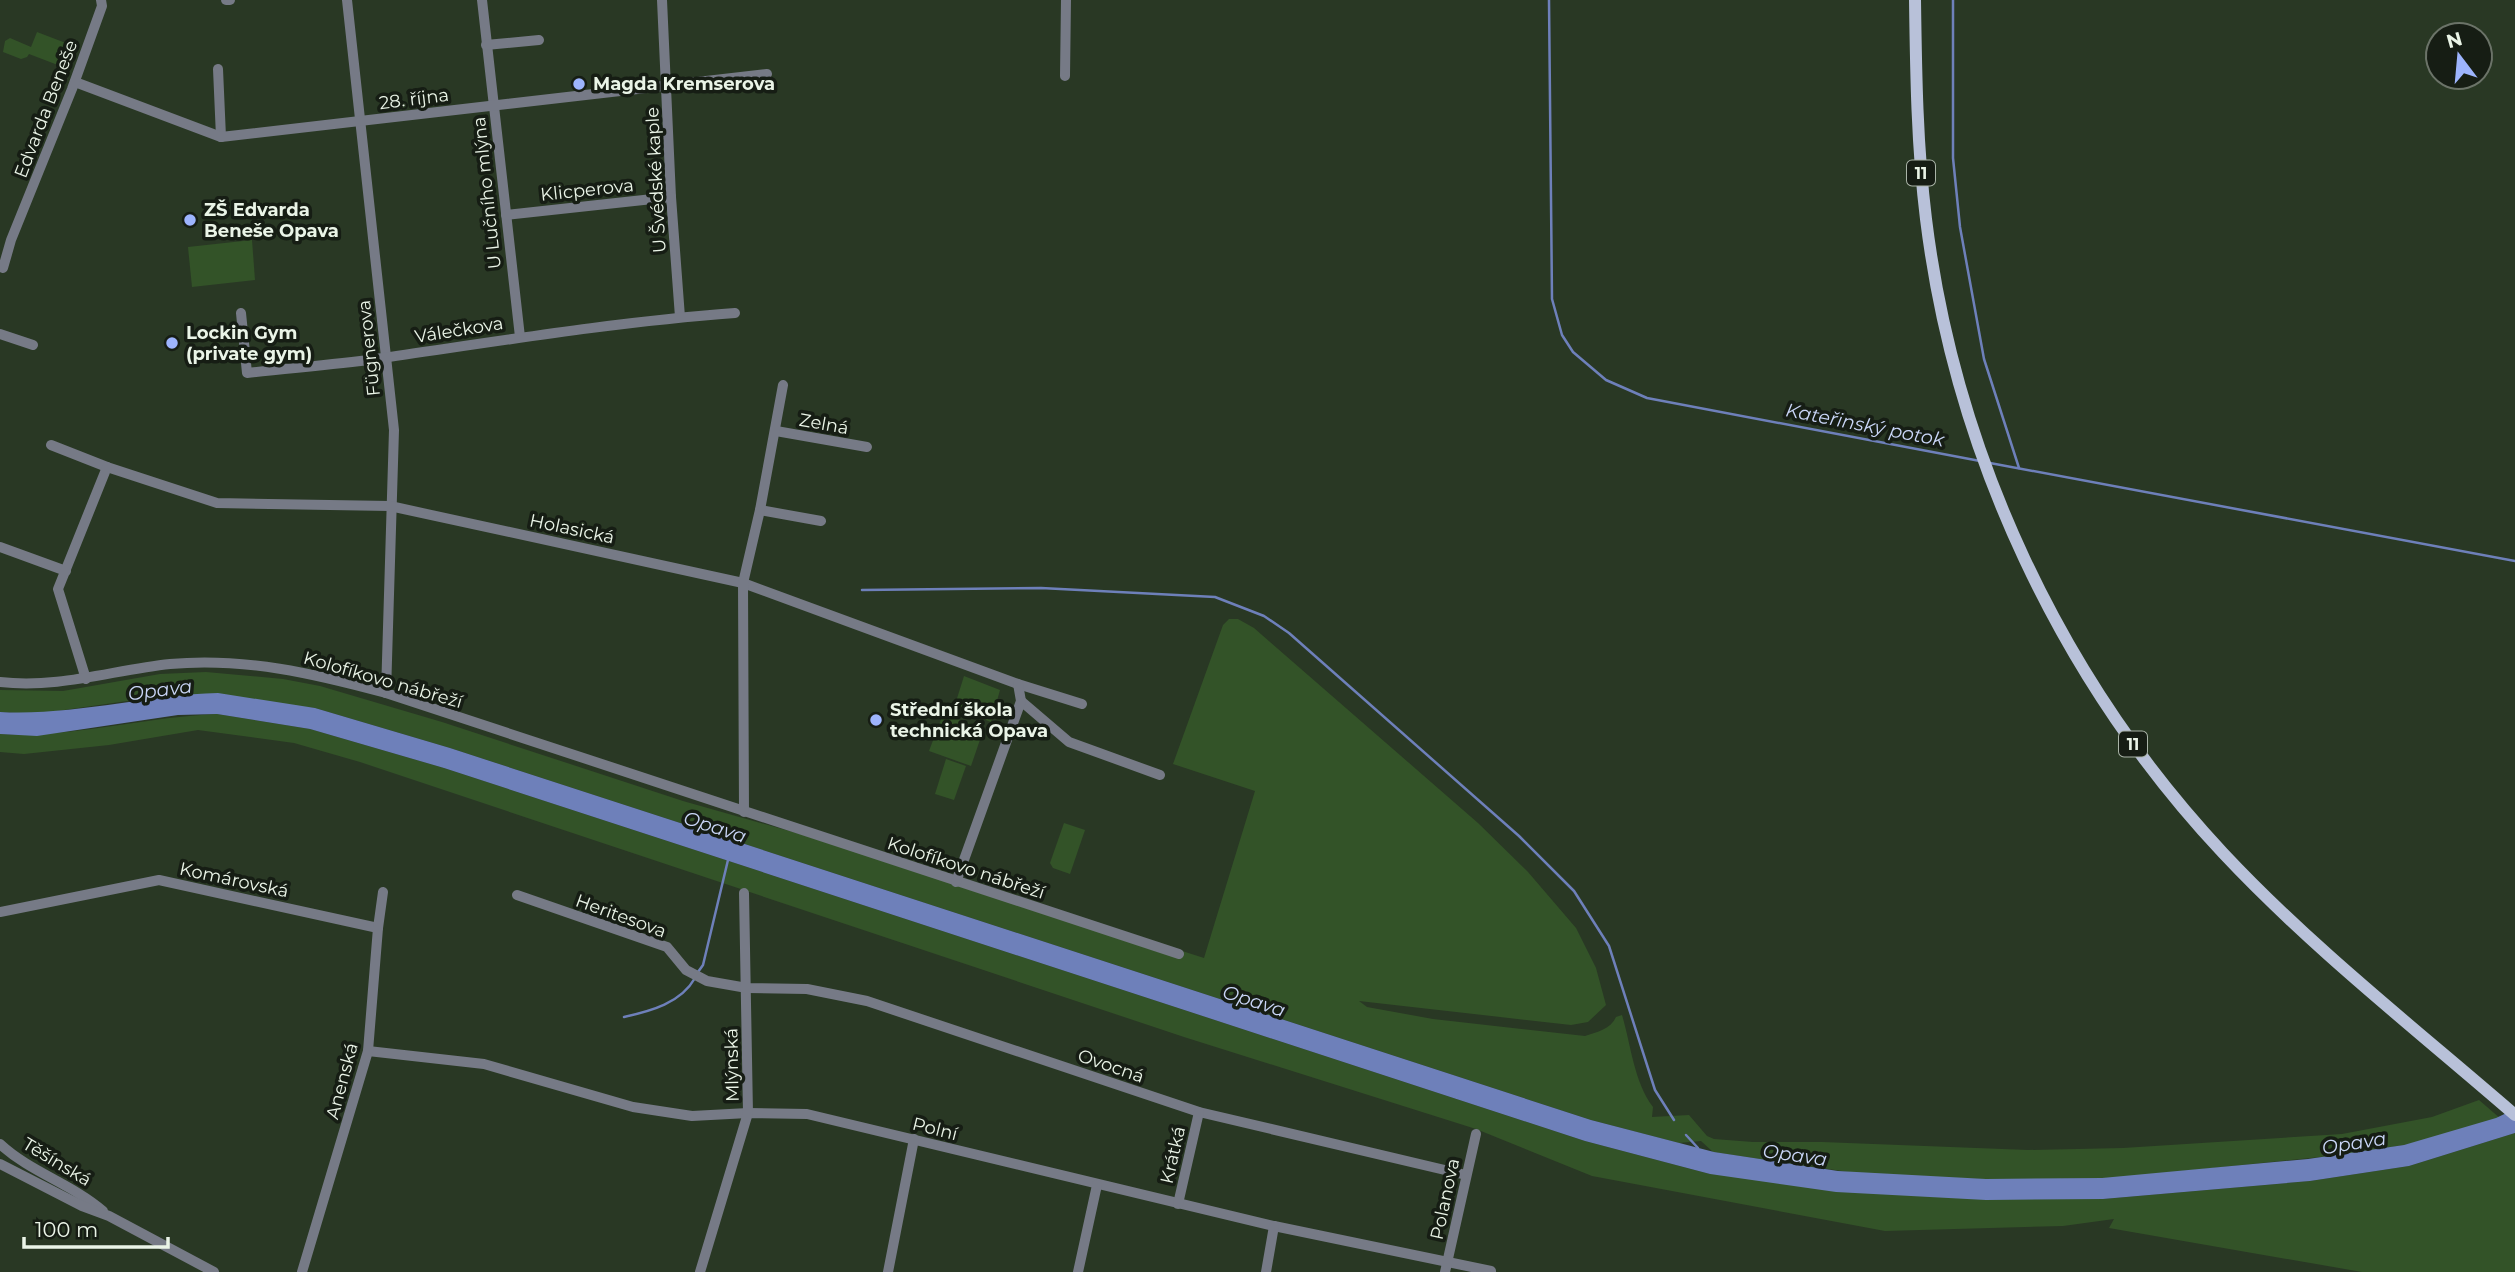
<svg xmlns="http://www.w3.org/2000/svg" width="2515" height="1272" font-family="Montserrat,sans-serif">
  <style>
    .green { fill: #335328 }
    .water { fill: #6e80ba }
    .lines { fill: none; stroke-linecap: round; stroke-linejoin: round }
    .stream { stroke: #6e80ba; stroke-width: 2.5 }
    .minor { stroke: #767a86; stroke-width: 10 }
    .major { stroke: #b8c1d9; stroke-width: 12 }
    .poi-dot { fill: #9db4fd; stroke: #161d14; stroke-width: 2.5 }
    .labels { text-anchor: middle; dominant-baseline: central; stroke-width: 7; stroke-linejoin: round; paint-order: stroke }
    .shield { fill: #161d14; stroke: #aab4a8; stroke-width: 2 }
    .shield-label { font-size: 16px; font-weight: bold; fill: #eaf4e7 }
    .poi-label { font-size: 18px; font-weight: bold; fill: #eaf4e7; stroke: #161d14; text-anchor: start }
    .street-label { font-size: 18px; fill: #eaf4e7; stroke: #161d14 }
    .water-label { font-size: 19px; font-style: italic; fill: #cad6f7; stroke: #161d14 }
  </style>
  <rect width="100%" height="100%" fill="#293824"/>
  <g class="green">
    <polygon points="37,32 71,45 63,67 29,54 27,57 21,59 3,52 5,41 10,38 31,47"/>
    <polygon points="252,240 255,280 192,287 188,247"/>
    <path d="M1229 619H1238L1254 628 1478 823 1528 872 1576 928 1596 968 1606 1005 1588 1022 1571 1025 1359 1001 1367 1007 1433 1019 1585 1036C1597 1032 1611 1029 1616 1017L1622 1015C1631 1045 1634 1082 1653 1107L1652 1117 1689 1115 1707 1136 1714 1139 1753 1142H1822L2028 1150 2123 1148 2342 1134 2432 1117 2479 1100 2501 1119 2417 1143 2340 1155 2116 1178 2003 1180 1862 1174 1713 1152 1701 1141 1679 1143 1591 1120 450 748 315 708 176 694 36 714 0 712V690L63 691 160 674 206 672 283 679 320 686 442 722 683 801 952 877 1204 958 1255 791 1173 764 1223 625Z"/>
    <polygon points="964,676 1000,690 991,722 954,708"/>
    <path d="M217 714 310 729 444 768 1585 1141 1710 1174 2103 1199 2310 1181 2409 1166 2515 1133V1272H2362L2109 1228 2114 1219 2063 1226 1885 1231 1592 1176 1476 1129 1184 1037 360 762 294 743 198 730 109 745 24 754 0 752V734C73 738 144 717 217 714Z"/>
    <polygon points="943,714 984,728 971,766 929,751"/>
    <polygon points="946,759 966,766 954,800 935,794"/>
    <polygon points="1064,823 1085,830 1070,874 1053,868 1050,863"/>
  </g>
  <path class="water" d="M218 693 315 708 450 748 1591 1120 1714 1152 1838 1171 1986 1179 2102 1178 2308 1159 2404 1145 2496 1118 2515 1109V1133L2409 1166 2310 1181 2103 1199 1986 1200 1836 1192 1710 1174 1585 1141 444 768 310 729 217 714 178 715 37 736 0 734V712C73 716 145 695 218 693Z"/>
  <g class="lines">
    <g class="stream">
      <polyline points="1549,0 1552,299 1562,335 1573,352 1606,380 1647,398 1980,461"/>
      <polyline points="1953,0 1953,158 1960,227 1984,359 2019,468"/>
      <polyline points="1990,463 2515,561"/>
      <polyline points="862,590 1041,588 1215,597 1264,616 1289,633 1519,836 1574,891 1609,946 1655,1090 1674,1120"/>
      <polyline points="698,972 703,965 728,860"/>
      <path d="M624 1017C651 1011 681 1003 695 978"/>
      <polyline points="1686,1135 1698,1148"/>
    </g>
    <g class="minor">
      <polyline points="226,0 230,0"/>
      <polyline points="347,0 394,430 386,693"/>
      <polyline points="482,0 520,337"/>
      <polyline points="662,0 671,197 680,317"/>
      <polyline points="486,45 539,40"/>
      <polyline points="218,69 221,137"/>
      <polyline points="1065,76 1066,0"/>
      <polyline points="75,82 221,137 767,74"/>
      <polyline points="506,215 671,197"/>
      <polyline points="3,268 11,240 72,89 102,6 101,0"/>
      <path d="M241 313 247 373C290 368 332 365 375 359 494 342 614 322 735 313"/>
      <polyline points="0,334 33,345"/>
      <polyline points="776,431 867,447"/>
      <polyline points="51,445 107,467 217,503 390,506 743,583 1018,684 1082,704"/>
      <polyline points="760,510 821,521"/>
      <polyline points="0,547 66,571"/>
      <polyline points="86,679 58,589 107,467"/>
      <path d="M0 682C58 689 113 670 170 664 244 657 316 674 386 693L1179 954"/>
      <polyline points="1021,701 1069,742 1160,775"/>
      <polyline points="744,812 743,583 760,510 783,385"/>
      <polyline points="956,882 1021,701 1018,684"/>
      <polyline points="517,895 667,947 686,970 707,981 747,988 807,989 867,1001 1199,1112 1466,1175"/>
      <polyline points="0,912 159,880 378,928"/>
      <polyline points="368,1051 484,1064 633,1107 692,1116 748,1113 807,1114 1274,1226 1491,1271"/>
      <path d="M0 1144C30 1172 72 1184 103 1211"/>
      <polyline points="0,1164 82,1206 109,1216 214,1272"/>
      <polyline points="1178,1204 1199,1112"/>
      <polyline points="302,1272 368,1051 378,928 383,892"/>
      <polyline points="700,1272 748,1113 744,893"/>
      <polyline points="888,1272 914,1139"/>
      <polyline points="1078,1272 1097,1185"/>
      <polyline points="1266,1272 1274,1226"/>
      <polyline points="1445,1272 1476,1134"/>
    </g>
    <path class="major" d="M1915 0C1916 73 1917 146 1926 219 1955 454 2061 680 2223 853 2312 948 2417 1030 2515 1115"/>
  </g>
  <g class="poi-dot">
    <circle cx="579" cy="84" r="7"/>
    <circle cx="190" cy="220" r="7"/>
    <circle cx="172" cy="343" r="7"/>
    <circle cx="876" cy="720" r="7"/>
  </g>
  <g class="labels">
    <g class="shield">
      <rect x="1907" y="160.5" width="28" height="25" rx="5"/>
      <rect x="2119" y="731.5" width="28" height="25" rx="5"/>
    </g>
    <g class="shield-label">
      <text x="1921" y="173">11</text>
      <text x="2133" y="744">11</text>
    </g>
    <g class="poi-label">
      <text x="593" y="84">Magda Kremserova</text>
      <text x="204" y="210">ZŠ Edvarda<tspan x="204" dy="21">Beneše Opava</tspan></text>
      <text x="186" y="333">Lockin Gym<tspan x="186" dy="21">(private gym)</tspan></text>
      <text x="890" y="710">Střední škola<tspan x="890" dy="21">technická Opava</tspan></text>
    </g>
    <g class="street-label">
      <text transform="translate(414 99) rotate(-7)">28. října</text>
      <text transform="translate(46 109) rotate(-69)">Edvarda Beneše</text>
      <text transform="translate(656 180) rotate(-93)">U Švédské kaple</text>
      <text transform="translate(587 190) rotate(-6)">Klicperova</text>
      <text transform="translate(487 193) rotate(-96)">U Lučního mlýna</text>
      <text transform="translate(459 330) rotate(-9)">Válečkova</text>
      <text transform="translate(369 348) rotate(-96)">Fügnerova</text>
      <text transform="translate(824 424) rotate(10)">Zelná</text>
      <text transform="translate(572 529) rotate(12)">Holasická</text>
      <text transform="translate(383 680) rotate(16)">Kolofíkovo nábřeží</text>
      <text transform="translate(966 868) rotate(18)">Kolofíkovo nábřeží</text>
      <text transform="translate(234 880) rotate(12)">Komárovská</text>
      <text transform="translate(621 916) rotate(20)">Heritesova</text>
      <text transform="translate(732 1065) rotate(-91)">Mlýnská</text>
      <text transform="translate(1111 1066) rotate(19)">Ovocná</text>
      <text transform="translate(342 1081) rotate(-75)">Anenská</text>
      <text transform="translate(935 1129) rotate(14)">Polní</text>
      <text transform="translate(1173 1155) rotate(-77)">Krátká</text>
      <text transform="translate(57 1162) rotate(31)">Těšínská</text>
      <text transform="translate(1445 1199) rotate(-78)">Polanova</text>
    </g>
    <g class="water-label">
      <text transform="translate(1865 425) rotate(11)">Kateřinský potok</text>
      <text transform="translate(160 690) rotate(-7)">Opava</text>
      <text transform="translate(715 827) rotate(18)">Opava</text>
      <text transform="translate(1254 1001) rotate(18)">Opava</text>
      <text transform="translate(2354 1143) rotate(-9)">Opava</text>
      <text transform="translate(1795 1155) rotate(8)">Opava</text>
    </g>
  </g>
  <g transform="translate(2459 56) rotate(344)"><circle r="33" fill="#161d14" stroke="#6b7368" stroke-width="2"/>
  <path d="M0-5L12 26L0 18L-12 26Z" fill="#9db4fd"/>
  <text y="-10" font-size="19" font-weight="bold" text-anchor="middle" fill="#eaf4e7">N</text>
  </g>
  <path d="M24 1237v10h144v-10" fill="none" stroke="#eaf4e7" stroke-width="3.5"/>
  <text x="35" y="1237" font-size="21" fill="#eaf4e7" stroke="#161d14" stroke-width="5" paint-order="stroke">100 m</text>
</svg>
